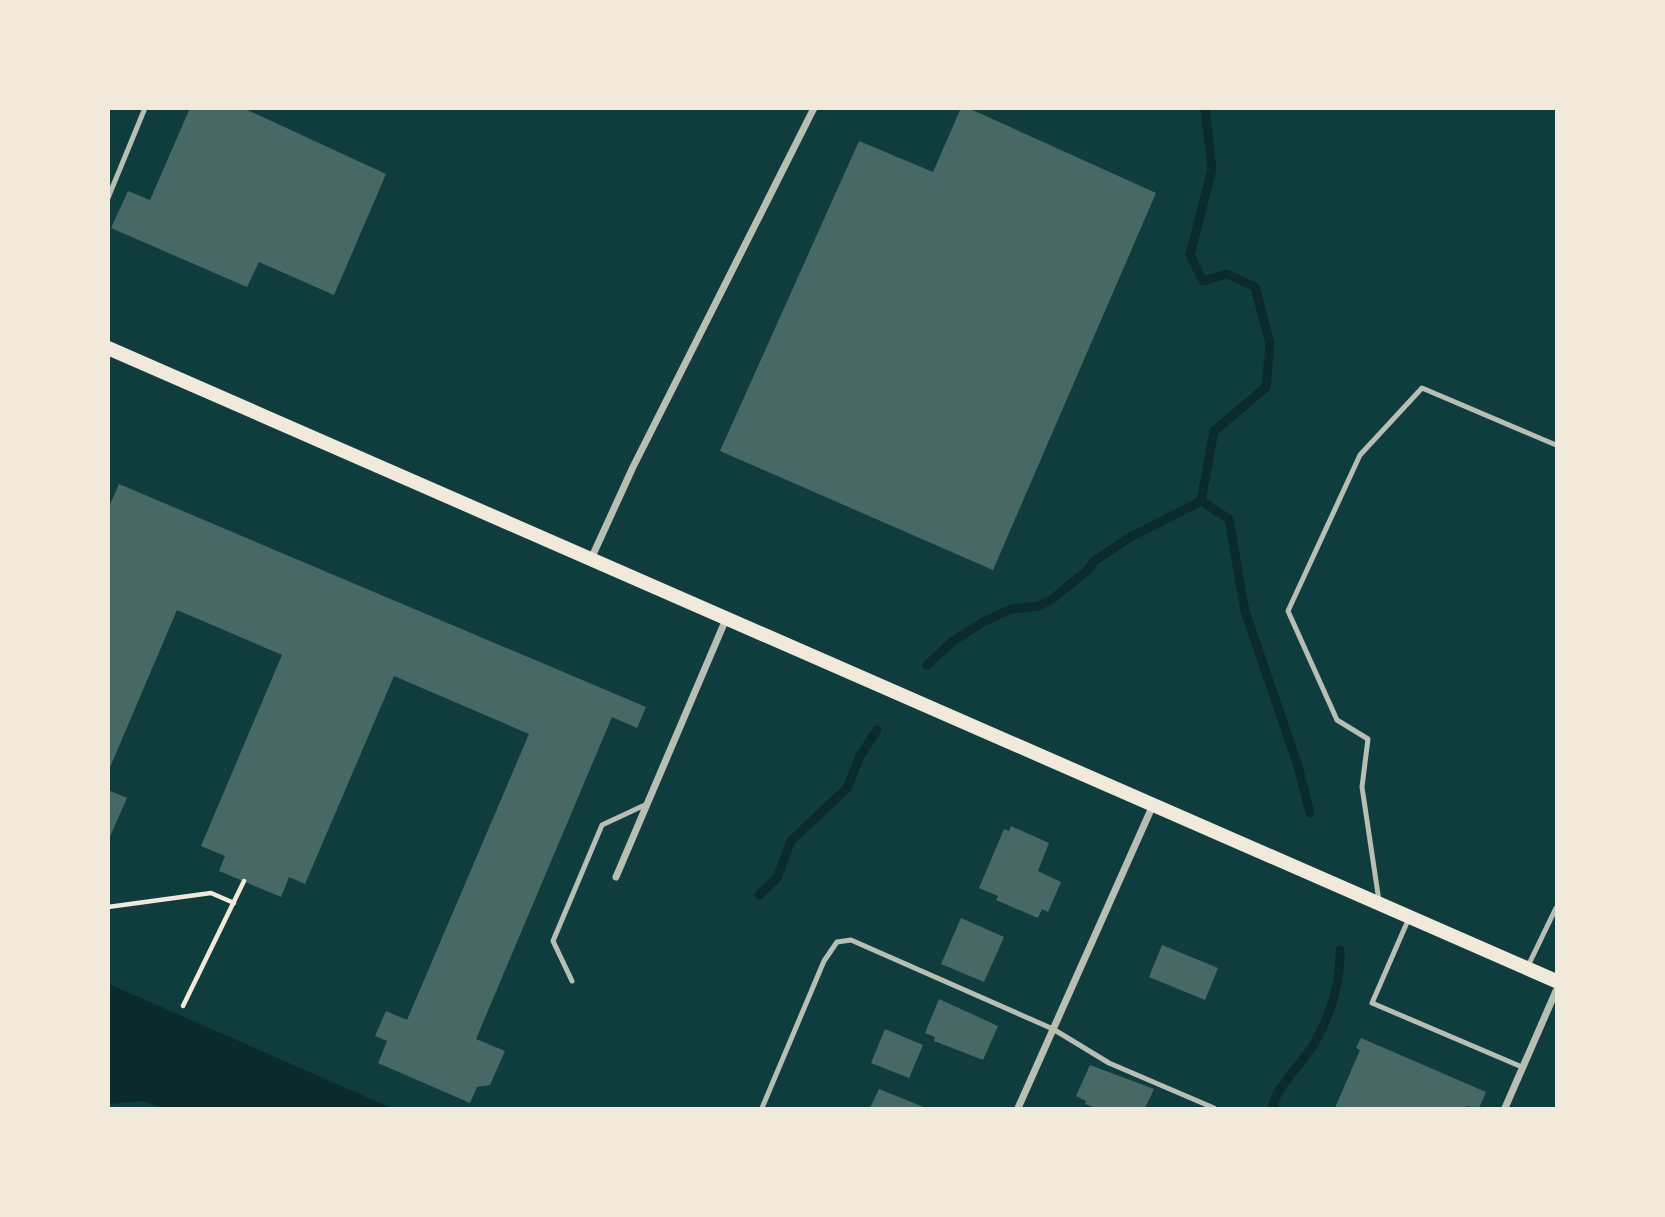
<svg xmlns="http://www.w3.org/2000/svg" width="1665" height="1217" font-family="Karla,sans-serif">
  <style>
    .water { fill: #0a2a2b }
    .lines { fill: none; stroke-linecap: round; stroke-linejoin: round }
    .stream { stroke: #0a2a2b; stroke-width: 9 }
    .building { fill: #486865 }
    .path { stroke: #f1e9da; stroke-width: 4.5 }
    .service { stroke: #b8beb3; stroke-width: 5 }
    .minor { stroke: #b8beb3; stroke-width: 7 }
    .secondary { stroke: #f1e9da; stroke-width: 14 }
  </style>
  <rect width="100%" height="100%" fill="#0f3d3e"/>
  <polygon class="water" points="109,984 389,1107 391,1108 163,1108 142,1101 109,1104"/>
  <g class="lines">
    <g class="stream">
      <polyline points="1201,501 1214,431 1266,387 1270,344 1255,287 1227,274 1203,281 1190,255 1212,169 1205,108"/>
      <polyline points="1201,501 1229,519 1245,611 1298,766 1310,813"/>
      <polyline points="927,665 953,641 983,622 1011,609 1038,606 1051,600 1089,569 1093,562 1127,539 1201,501"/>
      <polyline points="759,895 777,878 791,841 847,788 860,756 877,730"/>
      <path d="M1272 1108C1278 1083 1301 1066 1314 1044 1331 1014 1341 984 1340 950"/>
    </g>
  </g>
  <g class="building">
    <polygon points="190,108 243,108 386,174 334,295 259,262 247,287 111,228 128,191 150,200"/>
    <polygon points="961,108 968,108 1156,193 993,570 720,451 859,141 933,172"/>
    <polygon points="119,484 646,707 637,728 612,717 476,1039 505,1051 490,1085 477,1087 470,1103 378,1063 387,1041 375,1036 386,1011 407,1020 529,734 394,676 305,884 289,877 281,897 219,871 225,856 201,846 282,655 177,610 108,772 108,509"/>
    <polygon points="108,790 127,798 108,841"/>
    <polygon points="1011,826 1049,843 1038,871 1061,882 1048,912 1042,909 1038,918 996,900 998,896 979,888 1004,829 1009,831"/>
    <polygon points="961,918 1004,937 984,982 941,964"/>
    <polygon points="1162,945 1218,968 1205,1000 1149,977"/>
    <polygon points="939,999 998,1026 983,1060 934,1041 935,1037 925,1033"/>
    <polygon points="885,1029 923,1045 909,1078 871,1063"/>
    <polygon points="1361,1038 1486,1092 1479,1108 1467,1106 1465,1108 1335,1108 1360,1050 1356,1048"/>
    <polygon points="1090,1065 1154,1089 1145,1108 1096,1108 1085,1104 1086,1101 1076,1096"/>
    <polygon points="879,1089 926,1108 870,1108"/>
  </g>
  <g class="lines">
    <g class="path">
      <polyline points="108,907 211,893 234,903"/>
      <polyline points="183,1006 244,881"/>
    </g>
    <g class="service">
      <polyline points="108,198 145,108"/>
      <polyline points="1379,901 1362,787 1368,739 1337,720 1288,611 1360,455 1422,388 1556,445"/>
      <polyline points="1409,918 1372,1003 1522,1067"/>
      <polyline points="1527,968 1556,908"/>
      <polyline points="572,981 553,941 602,825 647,804"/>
      <polyline points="762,1108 824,961 837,942 851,940 1053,1029 1109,1063 1214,1108"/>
    </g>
    <g class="minor">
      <polyline points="591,559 633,467 814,108"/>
      <polyline points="616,877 726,619"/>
      <polyline points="1018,1108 1153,805"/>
      <polyline points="1505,1108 1556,991"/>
    </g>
    <polyline class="secondary" points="108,348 1556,981"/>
  </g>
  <rect width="1665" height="1217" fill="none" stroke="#f1e9da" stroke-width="220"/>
</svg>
